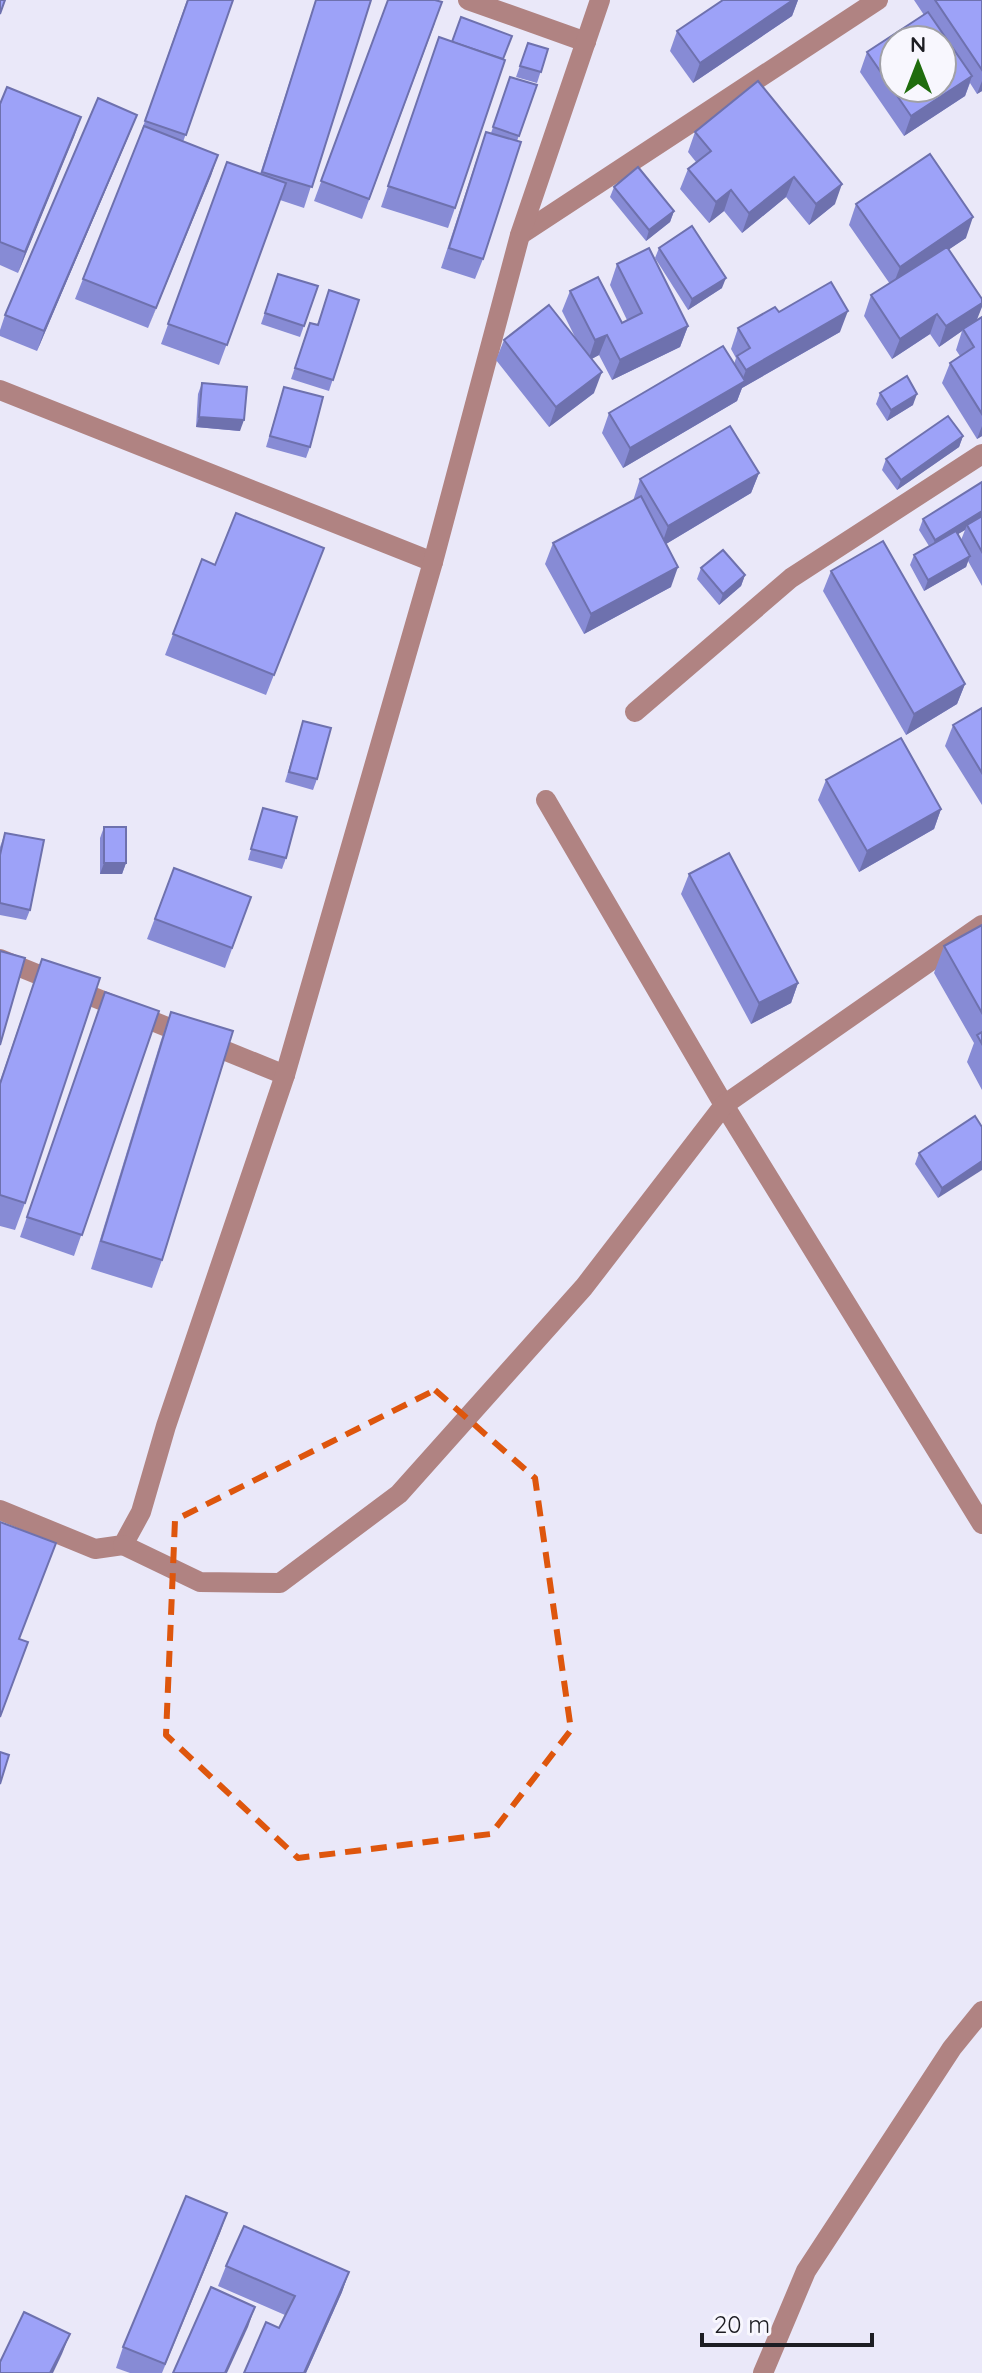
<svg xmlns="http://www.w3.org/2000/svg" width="982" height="2373" font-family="Quicksand,sans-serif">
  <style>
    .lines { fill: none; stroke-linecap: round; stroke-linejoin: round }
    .minor { stroke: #b08382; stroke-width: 20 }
    .wall { fill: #878bd5; fill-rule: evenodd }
    .shaded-wall { fill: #6e71ae }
    .building { fill: #9da2f8; stroke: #6e71ae; stroke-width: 2; fill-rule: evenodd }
    .marked { fill: none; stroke: #de560d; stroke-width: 6; stroke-dasharray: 16 10; stroke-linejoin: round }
  </style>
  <rect width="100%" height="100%" fill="#eae8f9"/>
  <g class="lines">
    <g class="minor">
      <polyline points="468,0 586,42"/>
      <polyline points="520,235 878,0"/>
      <polyline points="0,390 433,562"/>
      <polyline points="635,712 791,578 982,454"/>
      <polyline points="546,800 724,1105 982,1524"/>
      <polyline points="0,959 285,1075"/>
      <polyline points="0,1510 95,1549 123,1545 141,1512 166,1426 285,1075 433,562 520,235 600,0"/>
      <polyline points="123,1545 200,1582 280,1583 399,1494 584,1287 724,1105 982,925"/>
      <polyline points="763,2373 806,2271 952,2048 982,2011"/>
    </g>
  </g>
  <g class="wall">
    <polygon points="187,0 233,0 183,142 218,155 148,328 75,299 138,141"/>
    <polygon points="316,0 371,0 304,208 280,200 219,365 161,344 227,162 260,174"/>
    <polygon points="388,0 435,23 362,219 314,201"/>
    <polygon points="723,0 798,0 792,16 693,83 670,51 677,31"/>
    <polygon points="914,0 982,0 982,91 977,94 970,83 965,96 904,136 860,72 867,52 924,15"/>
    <polygon points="439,37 455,208 448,228 381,207"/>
    <polygon points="528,43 548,49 537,83 516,77"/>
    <polygon points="510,77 537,85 517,141 483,259 475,279 441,268 479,152 486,132 491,133"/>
    <polygon points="758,81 835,204 809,225 786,197 742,233 724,211 709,223 680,189 688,169 696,162 688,152 695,132"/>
    <polygon points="0,104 81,117 18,273 0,265"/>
    <polygon points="129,135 37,351 0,336 0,330 5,315"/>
    <polygon points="614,187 674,211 670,222 646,241 610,197"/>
    <polygon points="856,204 966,238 949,249 977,320 982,317 982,436 977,439 942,383 950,363 960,356 956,350 962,331 939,347 930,334 892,359 864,316 871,295 890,284 849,225"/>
    <polygon points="659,248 722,288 688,310 655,258"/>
    <polygon points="617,264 688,326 680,347 612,380 599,355 591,359 594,393 549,427 496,360 504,340 578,343 562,311 570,291 622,323 627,320 610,285"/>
    <polygon points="278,274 318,286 300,337 261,324"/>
    <polygon points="359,300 329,391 291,379 310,323 317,324"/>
    <polygon points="779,312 840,332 742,388 737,401 623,468 602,433 609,413 734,364 736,358 731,349 738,328"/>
    <polygon points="202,383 240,431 196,427 198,394"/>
    <polygon points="284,387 310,447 306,458 266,447"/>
    <polygon points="880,393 913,405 887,421 876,404"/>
    <polygon points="963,436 959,447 897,490 882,470 886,459"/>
    <polygon points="759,473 751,493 666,544 671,587 584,634 545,564 553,543 633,501 640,479"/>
    <path d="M982 482V586L968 561 966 567 924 591 910 565 914 555 929 546 919 530 923 519ZM965 530 961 540 958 534Z"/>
    <polygon points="202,559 215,565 316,568 266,695 165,655"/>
    <polygon points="701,568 745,575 741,586 719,605 697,579"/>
    <polygon points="831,571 965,684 957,704 906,735 823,591"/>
    <polygon points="982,708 982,805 945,746 953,725"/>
    <polygon points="303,721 317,779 313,790 285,782"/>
    <polygon points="826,780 941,809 934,829 859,872 818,800"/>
    <polygon points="263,808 286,858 282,869 248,860"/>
    <polygon points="104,827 126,863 122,874 100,874 100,838"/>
    <polygon points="5,833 30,910 26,920 0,915 0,847"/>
    <polygon points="174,868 251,897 225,968 147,939"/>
    <polygon points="689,874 798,983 791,1003 751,1024 681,894"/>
    <polygon points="982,925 982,1090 967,1062 974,1043 934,973 944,946"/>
    <polygon points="42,959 25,1203 15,1230 0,1226 0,1081"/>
    <polygon points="105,992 159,1011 74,1256 20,1237"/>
    <polygon points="171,1012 162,1260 152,1288 91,1269 161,1040"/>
    <polygon points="982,1127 938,1198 915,1164 919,1153"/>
    <polygon points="227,2213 162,2373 130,2373 116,2368 123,2347"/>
    <polygon points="226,2266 349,2272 342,2292 306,2373 244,2373 279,2328 285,2315 218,2286"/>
  </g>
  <g class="shaded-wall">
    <polygon points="793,0 798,0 792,16 693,83 700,63"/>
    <polygon points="972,76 965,96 904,136 911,116"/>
    <polygon points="982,81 982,91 977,94"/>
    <polygon points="137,115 129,135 37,351 44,331"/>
    <polygon points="81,117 74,137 18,273 25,252"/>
    <polygon points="218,155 211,176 148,328 156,308"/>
    <polygon points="794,177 786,197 742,233 749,213"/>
    <polygon points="842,184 835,204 809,225 816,204"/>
    <polygon points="731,190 724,211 709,223 716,202"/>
    <polygon points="674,211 670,222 646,241 649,230"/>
    <polygon points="973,217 966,238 892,288 900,267"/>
    <polygon points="726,278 722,288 688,310 692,299"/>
    <polygon points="982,303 982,307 976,322 963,329 962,331 939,347 946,326"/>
    <polygon points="848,311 840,332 742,388 737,401 623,468 630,448 741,383 746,370"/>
    <polygon points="937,314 930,334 892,359 900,339"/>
    <polygon points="688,326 680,347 612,380 620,360"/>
    <polygon points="607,335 599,355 588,361 595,340"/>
    <polygon points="602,372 594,393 549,427 556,407"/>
    <polygon points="917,394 913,405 887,421 891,410"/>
    <polygon points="199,417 244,420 240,431 196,427"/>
    <polygon points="982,426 982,436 977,439"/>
    <polygon points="963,436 959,447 897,490 901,480"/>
    <polygon points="759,473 751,493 661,547 668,526"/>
    <polygon points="982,511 982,520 967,525 965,530 931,550 935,540"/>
    <polygon points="970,556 966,567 924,591 928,580"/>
    <polygon points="678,567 671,587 584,634 591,614"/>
    <polygon points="745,575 741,586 719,605 723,594"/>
    <polygon points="965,684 957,704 906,735 914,714"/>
    <polygon points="941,809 934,829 859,872 867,851"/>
    <polygon points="104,863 126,863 122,874 100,874"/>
    <polygon points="798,983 791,1003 751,1024 759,1003"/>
    <polygon points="982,1161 982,1170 938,1198 942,1188"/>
    <polygon points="227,2213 220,2233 162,2373"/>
    <polygon points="349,2272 342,2292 306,2373 304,2373"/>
    <polygon points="255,2307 248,2327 227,2373 225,2373"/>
    <polygon points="70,2334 62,2354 53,2373 50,2373"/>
  </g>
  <g class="building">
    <polygon points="0,0 5,0 0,14"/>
    <polygon points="188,0 233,0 186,135 145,121"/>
    <polygon points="316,0 371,0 312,187 262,172"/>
    <polygon points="388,0 435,0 442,2 369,199 321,181"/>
    <polygon points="723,0 793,0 700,63 677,31"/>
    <polygon points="935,0 982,0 982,70"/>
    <path d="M928 12 972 76 911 116 867 52ZM894 40H942V88H894Z"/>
    <polygon points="461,17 512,36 503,59 452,42"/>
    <polygon points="439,37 505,60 455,208 388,186"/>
    <polygon points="528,43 548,49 541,72 520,66"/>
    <polygon points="510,77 537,85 519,136 493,127"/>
    <polygon points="758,81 842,184 816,204 794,177 749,213 731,190 716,202 688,169 711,151 695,132"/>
    <polygon points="7,87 81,117 25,252 0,242 0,104"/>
    <polygon points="98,98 137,115 44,331 5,315"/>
    <polygon points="144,126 218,155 156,308 83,279"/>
    <polygon points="486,132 521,142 483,259 449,248"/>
    <polygon points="930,154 973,217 900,267 856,204"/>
    <polygon points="227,162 286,183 227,345 168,324"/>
    <polygon points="638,167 674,211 649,230 614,187"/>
    <polygon points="692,226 726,278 692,299 659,248"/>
    <polygon points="947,247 982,299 982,303 946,326 937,314 900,339 871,295"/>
    <polygon points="649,248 688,326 620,360 607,335 595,340 570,291 598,277 622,323 642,313 617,264"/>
    <polygon points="278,274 318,286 304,326 265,313"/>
    <polygon points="831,282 848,311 746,370 737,356 750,348 738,328 775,307 779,312"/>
    <polygon points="329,290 359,300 333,380 295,368 310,323 318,325"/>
    <polygon points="549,305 602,372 556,407 504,340"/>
    <polygon points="982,317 982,414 950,363 974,347 963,329"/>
    <polygon points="723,346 745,381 630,448 609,413"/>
    <polygon points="907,376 917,394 891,410 880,393"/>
    <polygon points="202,383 247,387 244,420 199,417"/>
    <polygon points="284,387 323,397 310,447 270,436"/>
    <polygon points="948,416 963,436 901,480 886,459"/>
    <polygon points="730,426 759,473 668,526 640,479"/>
    <polygon points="982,482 982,511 935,540 923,519"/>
    <polygon points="641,496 678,567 591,614 553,543"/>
    <polygon points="236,513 324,548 274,675 173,634 202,559 215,565"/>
    <polygon points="982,516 982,552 967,525"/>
    <polygon points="956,531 970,556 928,580 914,555"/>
    <polygon points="883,541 965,684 914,714 831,571"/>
    <polygon points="723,550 745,575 723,594 701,568"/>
    <polygon points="982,708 982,773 953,725"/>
    <polygon points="303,721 331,728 317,779 289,772"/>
    <polygon points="901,738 941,809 867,851 826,780"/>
    <polygon points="263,808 297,817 286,858 251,849"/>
    <rect x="104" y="827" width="22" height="36"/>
    <polygon points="5,833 44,840 30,910 0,903 0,855"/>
    <polygon points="729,853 798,983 759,1003 689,874"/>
    <polygon points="174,868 251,897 232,948 155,919"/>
    <polygon points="982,925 982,1013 944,946"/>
    <polygon points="0,951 25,958 0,1045"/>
    <polygon points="42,959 100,978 25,1203 0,1195 0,1084"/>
    <polygon points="105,992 159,1011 82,1235 27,1217"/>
    <polygon points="171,1012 233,1031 162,1260 101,1241"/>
    <polygon points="982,1032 982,1044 977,1035"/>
    <polygon points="975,1116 982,1127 982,1161 942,1188 919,1153"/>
    <polygon points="0,1522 56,1543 19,1639 28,1642 0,1717"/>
    <polygon points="0,1752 9,1755 0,1784"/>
    <polygon points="186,2196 227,2213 165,2364 123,2347"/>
    <polygon points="244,2226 349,2272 304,2373 244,2373 266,2322 279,2328 295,2296 226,2266"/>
    <polygon points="211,2287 255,2307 225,2373 173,2373"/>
    <polygon points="24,2312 70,2334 50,2373 0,2373 0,2362"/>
  </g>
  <path class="marked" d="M435 1390 535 1478 571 1730 491 1834 298 1858 166 1735 175 1520Z"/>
  <g transform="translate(918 64)"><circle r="38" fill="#f8f7fe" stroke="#a0a0a6" stroke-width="2"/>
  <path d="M0-6L14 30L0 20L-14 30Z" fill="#1f6c0d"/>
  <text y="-12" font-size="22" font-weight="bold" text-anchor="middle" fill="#1d1d23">N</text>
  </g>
  <path d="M702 2333v12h170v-12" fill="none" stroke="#1d1d23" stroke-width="4"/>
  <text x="714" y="2333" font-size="24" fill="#1d1d23" stroke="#f8f7fe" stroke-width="6" paint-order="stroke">20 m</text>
</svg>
